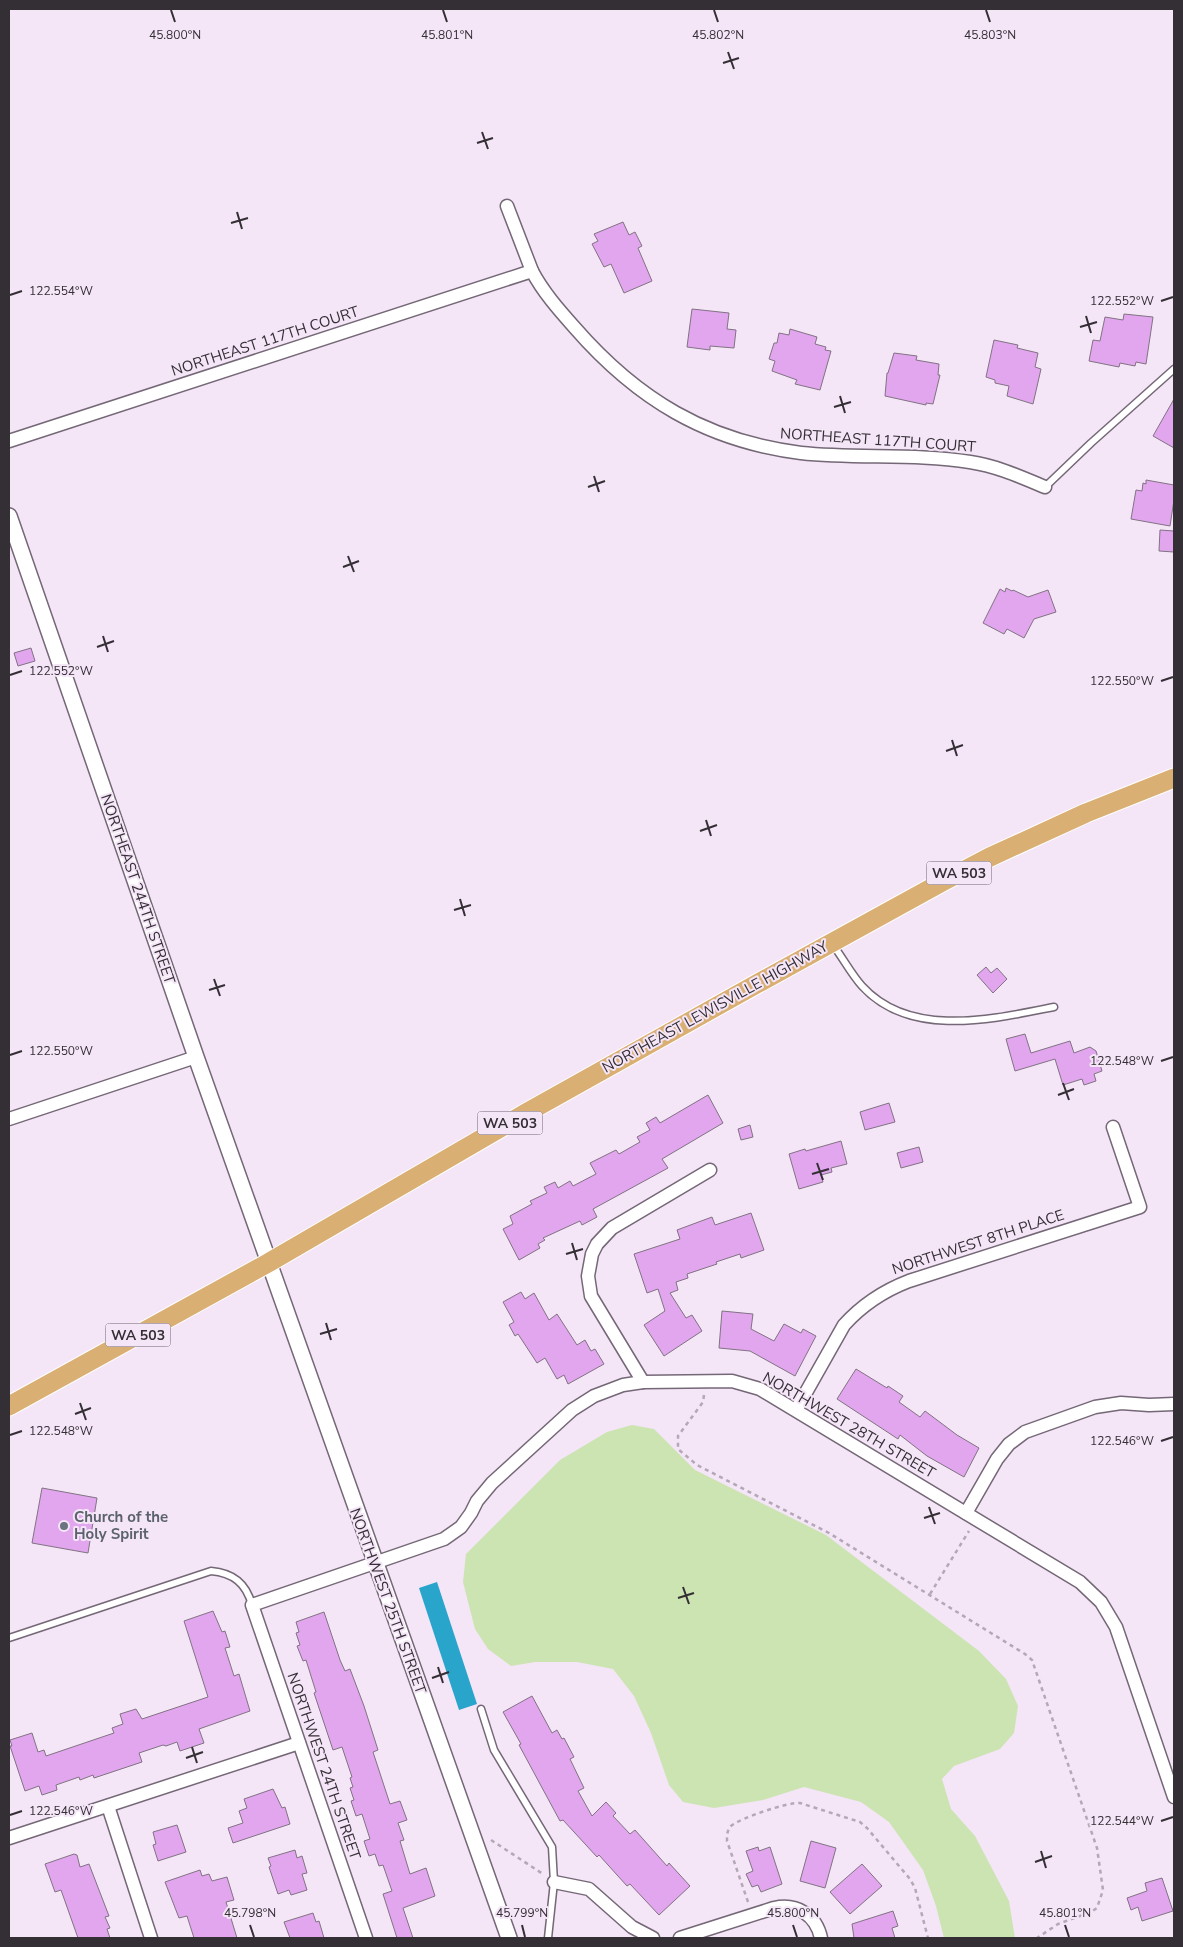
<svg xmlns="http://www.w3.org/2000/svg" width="1183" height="1947" font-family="'Nunito Sans',sans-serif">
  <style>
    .green { fill: #cbe4b2 }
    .water { fill: #29a4ca }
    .building { fill: #e1a6ed; stroke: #817383 }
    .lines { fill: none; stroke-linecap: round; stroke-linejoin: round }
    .service-casing { stroke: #746776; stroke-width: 9 }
    .minor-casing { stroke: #746776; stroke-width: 15 }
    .tertiary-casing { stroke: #746776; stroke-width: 18 }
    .primary-casing { stroke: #fff; stroke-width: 21 }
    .path { stroke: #b4a8b7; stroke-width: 2.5; stroke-dasharray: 4 4; stroke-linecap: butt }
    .service { stroke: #fff; stroke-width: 6 }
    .minor { stroke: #fff; stroke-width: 12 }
    .tertiary { stroke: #fff; stroke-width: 15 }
    .primary { stroke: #daaf74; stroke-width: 19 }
    .ticks { fill: none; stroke: #342e35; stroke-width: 2 }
    .worship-dot { fill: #6b7280; stroke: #f4e5f7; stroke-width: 2 }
    .labels { text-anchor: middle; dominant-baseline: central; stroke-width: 4; stroke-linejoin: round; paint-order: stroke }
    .shield { fill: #f4e5f7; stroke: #6e656f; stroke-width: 1 }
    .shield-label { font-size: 14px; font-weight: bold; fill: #342e35 }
    .street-label { font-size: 15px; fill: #342e35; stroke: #f4e5f7 }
    .worship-label { font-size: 15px; font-weight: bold; fill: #5b616d; stroke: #f4e5f7; text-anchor: start }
    .ticks-label { font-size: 12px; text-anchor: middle; fill: #342e35; stroke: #f4e5f7; stroke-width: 4; stroke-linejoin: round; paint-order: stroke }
  </style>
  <rect width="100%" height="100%" fill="#f4e5f7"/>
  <polygon class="green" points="632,1425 654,1429 695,1470 826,1535 979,1651 1006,1679 1018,1706 1014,1733 1000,1749 954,1766 942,1779 951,1809 975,1836 1009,1901 1015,1938 944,1938 936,1906 923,1870 889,1822 861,1802 804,1787 763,1800 714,1808 683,1802 669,1785 651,1733 634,1696 613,1669 577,1662 535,1662 511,1666 488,1649 475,1629 463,1582 466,1554 560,1460 607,1432"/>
  <polygon class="water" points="437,1582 477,1704 459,1710 419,1588"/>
  <g class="building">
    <polygon points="623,222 629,235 635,232 642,246 638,248 652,281 624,293 611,264 604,267 592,244 598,241 594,234"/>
    <polygon points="692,309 729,313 727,329 736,330 734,348 710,346 710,350 687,347"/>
    <polygon points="1124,314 1153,317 1146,364 1136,362 1135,366 1120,363 1119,367 1089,361 1093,340 1100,341 1105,317 1123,320"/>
    <polygon points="790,329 817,337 815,344 826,347 825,350 831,351 820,390 795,384 797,380 772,371 775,361 769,359 774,343 777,343 779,333 789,335"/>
    <polygon points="994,340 1018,345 1017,348 1038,353 1035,367 1041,369 1033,404 1007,396 1009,386 995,383 995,380 986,377"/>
    <polygon points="894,353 917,356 916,360 939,364 938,375 940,375 933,404 926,403 926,405 885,396 887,373 888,373"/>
    <polygon points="1174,399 1174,448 1153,436"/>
    <polygon points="1146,480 1174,485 1174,500 1170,526 1131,519 1136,490 1142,491 1143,483 1146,484"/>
    <polygon points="1160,530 1174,531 1174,552 1159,551"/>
    <polygon points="1006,588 1012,591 1013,590 1028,597 1048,590 1056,612 1034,619 1024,638 1007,629 1004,634 983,623 1000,589 1005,592"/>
    <polygon points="31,648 35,661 18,666 14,653"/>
    <polygon points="986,967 991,973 997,968 1007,979 993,993 977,975"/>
    <polygon points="1025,1034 1031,1053 1070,1041 1074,1053 1090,1047 1096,1051 1102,1071 1094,1074 1096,1081 1084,1085 1082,1079 1063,1085 1055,1059 1015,1071 1006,1039"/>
    <polygon points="708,1095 723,1123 662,1159 668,1168 593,1209 597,1217 582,1225 580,1221 543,1238 545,1240 538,1244 540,1248 519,1260 503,1229 513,1224 510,1216 532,1204 530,1201 547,1193 544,1187 555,1182 558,1188 570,1181 573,1186 596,1174 590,1163 616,1150 619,1154 640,1142 637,1137 650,1130 646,1123 656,1117 660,1123"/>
    <polygon points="889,1103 895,1122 865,1130 860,1112"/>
    <polygon points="750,1125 753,1137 741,1140 738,1129"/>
    <polygon points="841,1141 847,1164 831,1168 832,1172 821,1175 823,1182 799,1189 789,1154 805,1149 806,1151"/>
    <polygon points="919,1147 923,1162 901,1168 897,1153"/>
    <polygon points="751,1213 764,1250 741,1258 740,1254 716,1262 717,1264 687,1274 688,1278 676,1282 678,1290 670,1293 686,1318 692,1315 702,1331 664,1356 644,1325 665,1311 658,1289 647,1293 634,1254 680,1239 677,1230 712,1217 715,1225"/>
    <polygon points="521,1292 525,1299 534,1293 549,1320 557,1314 577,1345 585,1340 591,1351 595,1349 604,1364 568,1384 564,1375 557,1379 545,1358 537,1363 518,1334 515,1336 509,1325 514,1322 503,1302"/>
    <polygon points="722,1311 753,1314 751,1329 774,1341 784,1324 801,1333 803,1329 816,1336 795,1376 750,1351 719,1348"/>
    <polygon points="856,1369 887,1388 888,1386 903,1396 899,1402 920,1417 925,1411 957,1435 979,1448 964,1477 927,1456 900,1435 898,1439 837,1399"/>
    <polygon points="42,1488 97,1498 88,1553 32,1543"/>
    <polygon points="213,1611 222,1632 225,1631 230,1647 225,1648 234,1676 239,1674 250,1711 199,1729 204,1743 180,1751 177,1742 166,1746 163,1745 139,1753 142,1762 94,1778 93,1775 80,1780 79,1777 56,1785 57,1790 42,1795 39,1786 25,1791 10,1746 12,1746 10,1740 32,1733 38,1752 44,1750 46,1756 114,1733 112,1728 123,1724 120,1714 136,1709 142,1719 208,1697 184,1621"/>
    <polygon points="324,1612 340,1660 345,1671 350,1669 364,1706 378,1750 373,1752 390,1804 400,1801 407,1820 398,1823 404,1840 400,1841 410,1874 426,1868 435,1896 403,1908 413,1938 397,1938 383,1894 392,1891 383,1865 379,1866 375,1854 369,1856 364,1841 370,1839 362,1814 356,1816 351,1801 354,1800 350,1788 353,1787 350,1778 352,1777 342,1747 333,1750 314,1693 316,1692 306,1660 303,1661 297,1646 300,1645 296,1633 299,1632 296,1622"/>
    <polygon points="532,1696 552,1733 557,1730 562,1739 564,1738 574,1757 570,1759 584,1788 578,1791 592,1816 606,1802 616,1813 613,1816 630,1834 635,1830 667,1866 669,1863 690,1886 659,1915 630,1884 627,1886 599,1855 597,1857 563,1820 560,1821 519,1745 521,1744 503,1712"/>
    <polygon points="273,1789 282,1808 285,1807 290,1824 233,1843 228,1828 243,1823 239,1811 247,1808 244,1799"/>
    <polygon points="177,1825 186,1852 158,1861 153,1845 156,1844 153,1832"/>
    <polygon points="811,1841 836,1848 825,1888 800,1881"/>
    <polygon points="758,1847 759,1851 770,1847 782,1884 761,1892 758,1885 752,1887 746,1874 753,1871 746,1851"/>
    <polygon points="295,1850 297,1858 302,1856 307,1873 302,1874 307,1890 291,1895 289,1890 278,1894 269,1867 271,1866 268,1858"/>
    <polygon points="74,1854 77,1855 80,1867 89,1864 109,1916 105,1917 110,1928 107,1929 110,1938 78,1938 61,1890 55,1892 45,1864"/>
    <polygon points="862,1864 882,1886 850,1914 830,1892"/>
    <polygon points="200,1870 202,1876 209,1874 212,1881 227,1877 234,1900 226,1902 237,1938 194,1938 187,1916 179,1918 165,1882"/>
    <polygon points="1162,1878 1173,1911 1142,1921 1138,1907 1131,1910 1127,1898 1147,1891 1145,1883"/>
    <polygon points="893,1911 898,1926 892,1928 895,1938 854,1938 852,1924"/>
    <polygon points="313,1913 316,1922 319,1921 324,1938 290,1938 284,1922"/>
  </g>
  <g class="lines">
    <g class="service-casing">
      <g id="service">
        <polyline points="1045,487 1091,443 1174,369"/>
        <path d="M833 945C843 958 851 974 862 986 910 1039 993 1019 1054 1007"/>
        <path d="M9 1638 211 1571C233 1573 246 1583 252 1605"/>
        <polyline points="481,1709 494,1750 552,1847 554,1882 548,1938"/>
      </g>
    </g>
    <g class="minor-casing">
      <g id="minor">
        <polyline points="507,206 532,271"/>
        <path d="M9 441 532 271C543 292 559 310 575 328 637 399 706 441 801 453 857 459 915 453 970 462 997 466 1021 477 1045 487"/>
        <polyline points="9,1119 196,1057"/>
        <polyline points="643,1382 591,1296 588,1276 592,1254 597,1244 612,1228 710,1170"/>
        <path d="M796 1410 844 1325C863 1304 883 1291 909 1281L1140 1207 1113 1127"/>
        <polyline points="966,1513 997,1459 1009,1444 1025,1432 1095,1407 1121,1403 1149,1405 1174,1404"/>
        <polyline points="108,1806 151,1938"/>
        <polyline points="9,1838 299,1743"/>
        <polyline points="554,1882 589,1889 632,1927 653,1938"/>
        <polyline points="366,1938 252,1605 444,1539 461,1527 471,1513 477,1501 492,1483 572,1410 594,1396 623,1385 643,1382 732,1381 760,1389 1080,1582 1101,1602 1116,1627 1174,1797"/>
        <path d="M680 1938 774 1908C797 1903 816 1915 821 1938"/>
      </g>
    </g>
    <g class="tertiary-casing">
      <polyline id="tertiary" points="9,516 196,1057 509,1938"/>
    </g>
    <g class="primary-casing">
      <polyline id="primary" points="9,1406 268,1263 526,1113 753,986 944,881 990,857 1086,813 1174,778"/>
    </g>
    <g class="path">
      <polyline points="704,1395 703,1402 678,1436 678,1449 697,1465 829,1533 1025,1654 1032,1660 1097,1848 1103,1890 1097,1908 1091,1912 1058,1924 1037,1938"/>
      <polyline points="930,1594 969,1531"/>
      <polyline points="491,1840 543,1874"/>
      <path d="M748 1902 727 1841C727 1835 727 1830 731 1826 740 1818 788 1802 800 1803L860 1822 867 1828 910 1879 915 1888 928 1938"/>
    </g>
    <use href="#service" class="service"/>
    <use href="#minor" class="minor"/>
    <use href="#tertiary" class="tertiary"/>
    <use href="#primary" class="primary"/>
  </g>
  <path class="ticks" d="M171 10 175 22M443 10 447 22M714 10 718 22M986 10 990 22M728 52 734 69M723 63 739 58M482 132 488 149M477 143 493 138M237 212 242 229M231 223 248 218M10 295 22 291M1161 301 1173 297M1086 316 1091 333M1080 327 1097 322M840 396 845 413M834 407 851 402M594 476 599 492M588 487 605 481M348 556 354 572M343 567 359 561M103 636 108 652M97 647 114 641M10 675 22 671M1161 681 1173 677M952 740 957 756M946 751 963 745M706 820 711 836M700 831 717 825M460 899 465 916M454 910 471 905M214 979 220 996M209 990 225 985M10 1055 22 1051M1161 1061 1173 1057M1063 1083 1069 1100M1058 1095 1074 1089M817 1163 823 1180M812 1174 829 1169M572 1243 577 1260M566 1254 583 1249M326 1323 331 1340M320 1334 337 1329M80 1403 86 1420M75 1414 91 1408M10 1435 22 1431M1161 1441 1173 1437M929 1507 935 1524M924 1518 940 1513M683 1587 689 1604M678 1598 694 1593M438 1667 443 1683M432 1678 449 1672M192 1747 197 1763M186 1758 203 1752M10 1815 22 1811M1161 1821 1173 1817M1041 1851 1046 1868M1035 1862 1052 1856M250 1925 254 1937M522 1925 525 1937M793 1925 797 1937M1065 1925 1069 1937"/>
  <circle class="worship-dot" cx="64" cy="1526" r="5"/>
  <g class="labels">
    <g class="shield">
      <rect x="926.5" y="861.5" width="65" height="23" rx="4"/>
      <rect x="477.5" y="1111.5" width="65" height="23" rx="4"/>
      <rect x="105.5" y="1323.5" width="65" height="23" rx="4"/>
    </g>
    <g class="shield-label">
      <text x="959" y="873">WA 503</text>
      <text x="510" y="1123">WA 503</text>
      <text x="138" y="1335">WA 503</text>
    </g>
    <g class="street-label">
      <text transform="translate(265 341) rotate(-18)">NORTHEAST 117TH COURT</text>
      <text transform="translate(878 440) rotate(4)">NORTHEAST 117TH COURT</text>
      <text transform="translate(138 889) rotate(71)">NORTHEAST 244TH STREET</text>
      <text transform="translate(715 1007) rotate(-29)">NORTHEAST LEWISVILLE HIGHWAY</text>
      <text transform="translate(978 1242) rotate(-18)">NORTHWEST 8TH PLACE</text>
      <text transform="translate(849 1425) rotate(30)">NORTHWEST 28TH STREET</text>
      <text transform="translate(388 1601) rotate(70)">NORTHWEST 25TH STREET</text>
      <text transform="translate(324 1766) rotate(71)">NORTHWEST 24TH STREET</text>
    </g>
    <g class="worship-label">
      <text x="74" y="1517">Church of the<tspan x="74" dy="17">Holy Spirit</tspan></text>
    </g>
  </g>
  <g class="ticks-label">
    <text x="175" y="39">45.800°N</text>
    <text x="447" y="39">45.801°N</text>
    <text x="718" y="39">45.802°N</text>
    <text x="990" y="39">45.803°N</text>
    <text x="61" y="295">122.554°W</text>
    <text x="1122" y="305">122.552°W</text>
    <text x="61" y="675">122.552°W</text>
    <text x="1122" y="685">122.550°W</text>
    <text x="61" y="1055">122.550°W</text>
    <text x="1122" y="1065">122.548°W</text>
    <text x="61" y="1435">122.548°W</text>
    <text x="1122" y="1445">122.546°W</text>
    <text x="61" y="1815">122.546°W</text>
    <text x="1122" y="1825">122.544°W</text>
    <text x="250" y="1917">45.798°N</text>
    <text x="522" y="1917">45.799°N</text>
    <text x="793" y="1917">45.800°N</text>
    <text x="1065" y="1917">45.801°N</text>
  </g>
  <rect width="1183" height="1947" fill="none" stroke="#342e35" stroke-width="20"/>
</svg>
